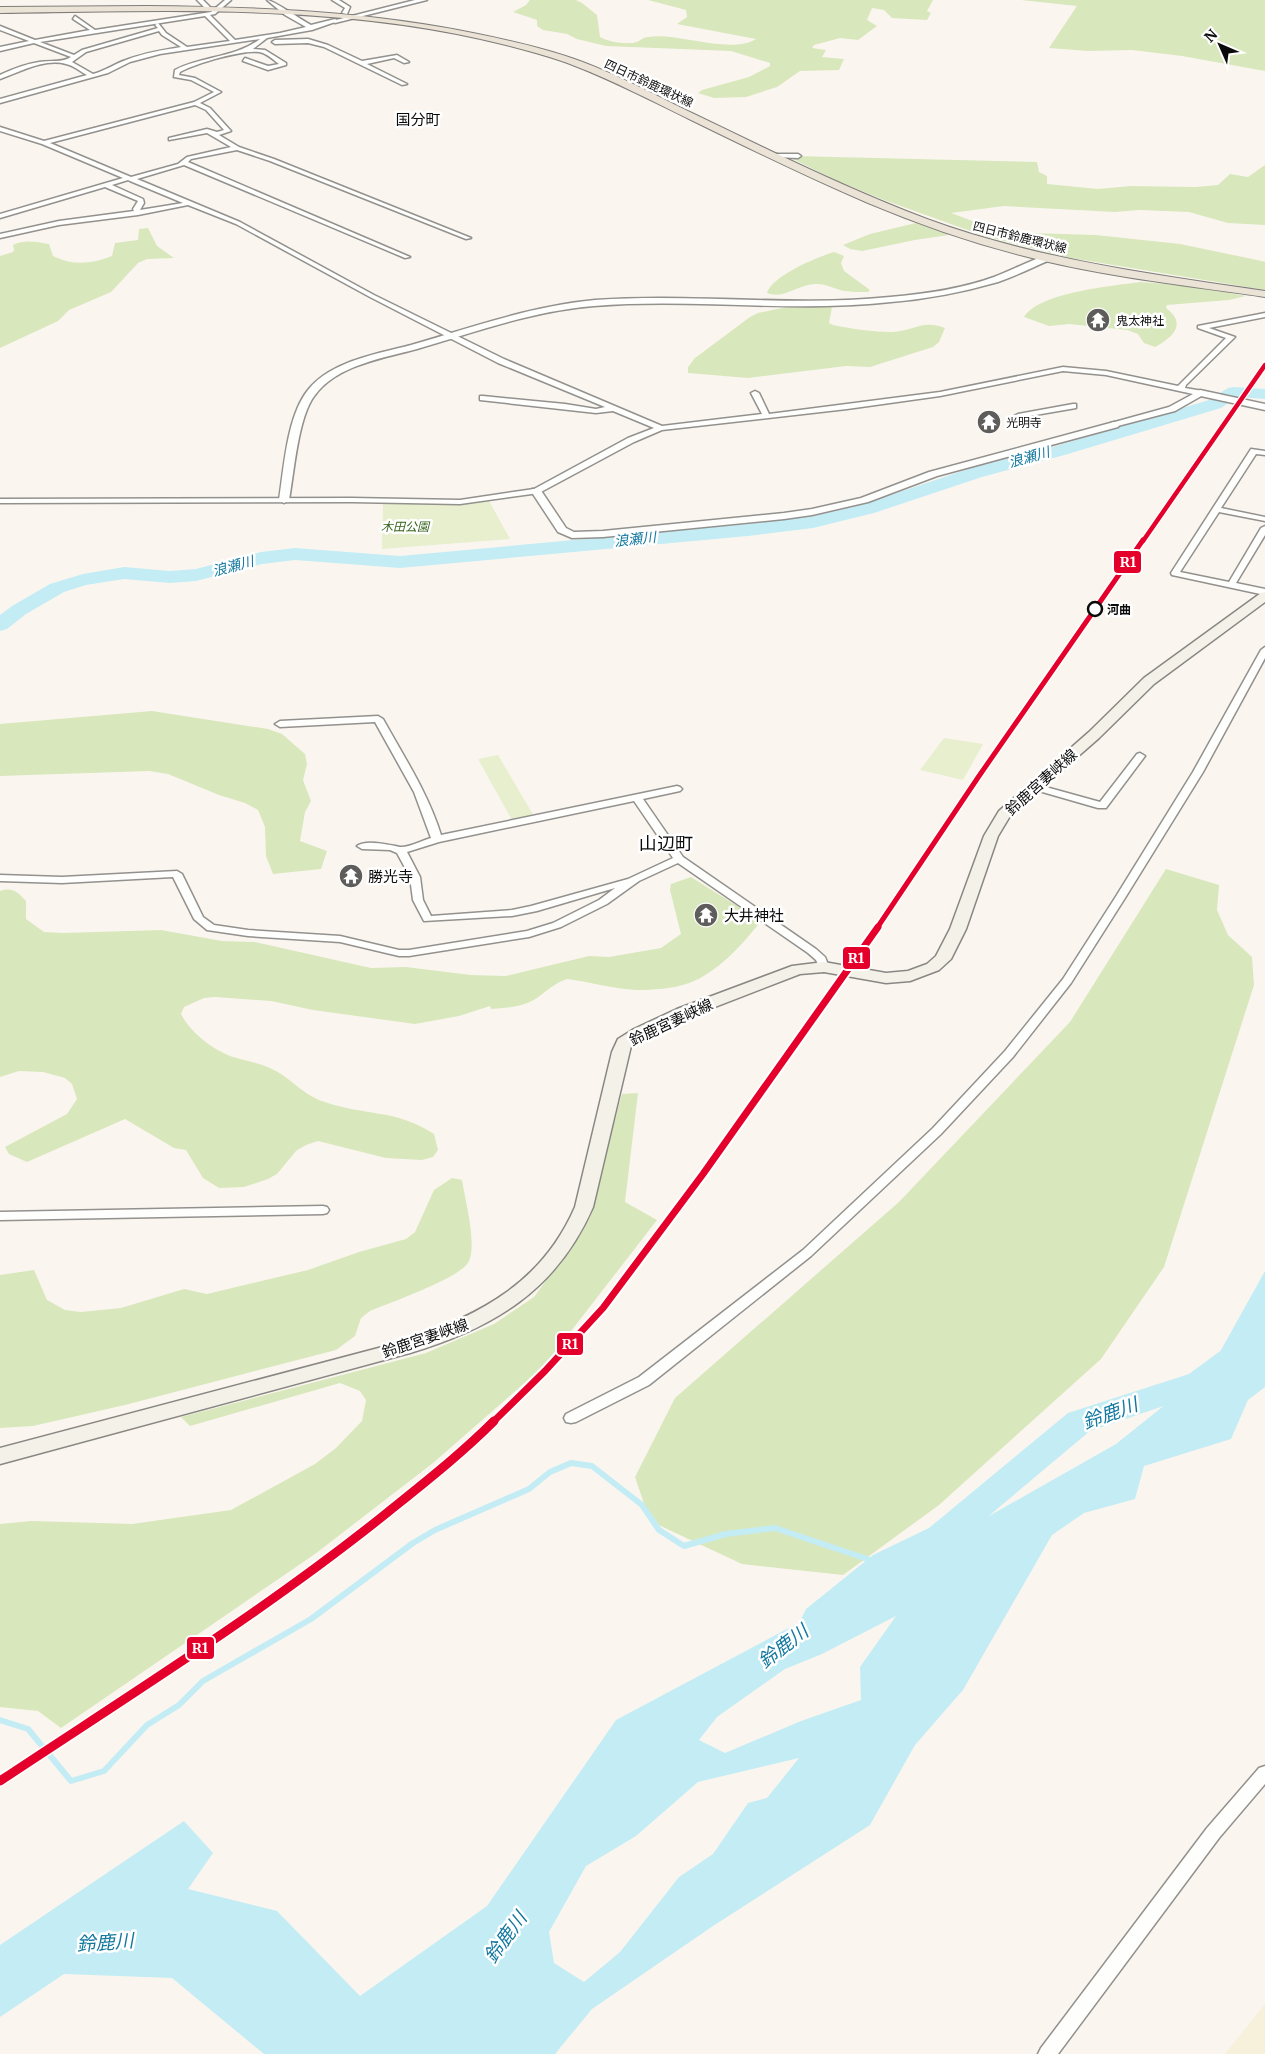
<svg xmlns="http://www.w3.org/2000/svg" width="1265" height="2054" font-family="Merriweather,'Noto Sans JP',serif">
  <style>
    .farmland { fill: #f7f0db }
    .green { fill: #e7efce }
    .forest { fill: #d9e7bc }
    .water { fill: #c4ecf5; fill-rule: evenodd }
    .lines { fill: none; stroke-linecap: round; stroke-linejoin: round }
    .stream { stroke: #c4ecf5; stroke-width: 6 }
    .river { fill: #c4ecf5; fill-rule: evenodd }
    .minor-casing { stroke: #93918e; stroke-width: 3 }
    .tertiary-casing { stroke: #93918e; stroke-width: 3 }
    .secondary-casing { stroke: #898784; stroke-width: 3 }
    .primary-casing { stroke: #807e7b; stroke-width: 2 }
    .minor { fill: #fefefd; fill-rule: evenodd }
    .tertiary { fill: #fefefd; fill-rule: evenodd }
    .secondary { fill: #f4f1e8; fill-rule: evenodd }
    .primary { fill: #ece3d7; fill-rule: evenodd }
    .rail-1-far3-casing { stroke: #fff; stroke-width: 7 }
    .rail-1-far2-casing { stroke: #fff; stroke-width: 8 }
    .rail-1-far1-casing { stroke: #fff; stroke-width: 11 }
    .rail-1-casing { stroke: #fff; stroke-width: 12 }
    .rail-1-far3 { stroke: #e4002b; stroke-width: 4.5 }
    .rail-1-far2 { stroke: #e4002b; stroke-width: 5 }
    .rail-1-far1 { stroke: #e4002b; stroke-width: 7 }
    .rail-1 { stroke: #e4002b; stroke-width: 9 }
    .stop-dot { fill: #fff; stroke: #0b0b0b; stroke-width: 2.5 }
    .labels { text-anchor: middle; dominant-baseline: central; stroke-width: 5; stroke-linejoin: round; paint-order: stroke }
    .far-street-label { font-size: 12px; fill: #0b0b0b; stroke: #fff }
    .far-poi-label { font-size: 12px; fill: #0b0b0b; stroke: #fff; text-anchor: start }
    .far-park-label { font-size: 12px; font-style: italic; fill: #35641b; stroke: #fff }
    .far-stop-label { font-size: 12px; font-weight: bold; fill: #0b0b0b; stroke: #fff; text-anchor: start }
    .far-water-label { font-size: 14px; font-style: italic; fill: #12789f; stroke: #fff }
    .far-quarter-label { font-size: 15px; fill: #0b0b0b; stroke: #fff }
    .street-label { font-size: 15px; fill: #0b0b0b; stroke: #fff }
    .poi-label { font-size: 15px; fill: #0b0b0b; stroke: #fff; text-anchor: start }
    .quarter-label { font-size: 18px; fill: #0b0b0b; stroke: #fff }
    .near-water-label { font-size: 19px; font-style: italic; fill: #12789f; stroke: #fff }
    .line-badge { stroke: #fff; stroke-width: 2 }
    .badge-label { font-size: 14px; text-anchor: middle; font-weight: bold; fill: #fff }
  </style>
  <rect width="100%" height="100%" fill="#faf6ef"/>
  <polygon class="farmland" points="1265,2004 1265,2054 1225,2054"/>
  <g class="green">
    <polygon points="489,501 510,539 382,549 383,504 461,504"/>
    <polygon points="944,738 983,744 963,780 920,770"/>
    <polygon points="498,755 535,818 513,822 478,759"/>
  </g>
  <g class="forest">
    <path d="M530 0H576L582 3 597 15 600 37C608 42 628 45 637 42 641 40 644 37 648 37 678 32 730 55 756 39L677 24 687 17 686 10 648 0H933L927 11 931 13 927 20 892 18 884 10 872 8 867 20 877 26 858 40 840 38 814 45 812 48 826 50 822 57 844 59 839 70 800 71 777 87 746 97 714 98 698 93 702 90 749 77 770 66V63L731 51 606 46 577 39 567 34 543 30 537 26V20L513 12 526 5Z"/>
    <polygon points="1021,0 1265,0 1265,71 1182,56 1132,50 1088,51 1049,48 1077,6"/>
    <polygon points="794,156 1037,162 1039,172 1047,176 1047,184 1098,189 1131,186 1196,187 1218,185 1230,174 1248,177 1265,165 1265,225 1228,223 1189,212 1139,210 1115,212 1004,206 951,213 1002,232 1096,235 1180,244 1262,261 1265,262 1265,290 1071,258 984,236 884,200 837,181 791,158"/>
    <polygon points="916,223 949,235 915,240 862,251 850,249 843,245 870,234"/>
    <path d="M148 228 157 246 174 258 147 259 138 263 111 292 69 310 58 321 0 348V256L13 252 14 250 13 245C25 239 36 242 49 244L53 256C73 266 92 264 112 256L115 243 138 240 139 229Z"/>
    <path d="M834 252 844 256 841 263 844 271 870 290 868 292C860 292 852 292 844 291 835 289 826 284 817 284 799 283 785 300 767 293 772 276 817 257 834 252Z"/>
    <path d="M1140 282 1191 286 1246 296 1229 300 1167 305 1166 308C1188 324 1172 338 1155 347L1144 343 1138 334 1127 330 1069 324 1049 326 1024 317C1040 292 1113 286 1140 282Z"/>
    <path d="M829 304 832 307 829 323 833 325C853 329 872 332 892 332 913 331 923 319 945 328L939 342 933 347 870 367 846 366 748 378 688 373V367L695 358 750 317 758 313 796 305Z"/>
    <polygon points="152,711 268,729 282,734 305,754 307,764 303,780 311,801 305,812 300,841 327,851 321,869 273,874 266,856 265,827 258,810 245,803 219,795 168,774 149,771 0,776 0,724"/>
    <polygon points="1166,869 1219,885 1217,910 1228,935 1252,957 1254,985 1164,1267 1101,1359 939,1505 843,1575 742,1564 650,1521 635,1477 675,1398 899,1202 1070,1022"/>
    <path d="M691 877 761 921C744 943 716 974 689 983 673 989 653 990 636 990 613 989 590 982 567 979 555 983 548 990 537 998 523 1007 507 1008 491 1009L490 1006 459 1016 415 1024 313 1010 271 1001 215 997 204 998 184 1007 181 1014C191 1033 213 1050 233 1057 246 1061 262 1063 274 1070 292 1079 304 1096 325 1102 365 1116 396 1109 434 1134L438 1150 433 1157 422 1160 386 1158 318 1141 306 1145 296 1151 277 1174 268 1179 244 1187 219 1188 203 1178 186 1150 174 1148 125 1119 27 1162 9 1154 5 1147 67 1114 77 1099 72 1084 65 1078 43 1072 19 1071 0 1077V891C12 887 18 892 26 901V919L44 932 63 933 161 930 222 941 255 942 371 968 406 967 471 975 506 976 589 956 609 957 661 948 681 934 670 890 671 884Z"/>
    <polygon points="638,1093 625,1202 657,1220 544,1366 433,1463 315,1554 61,1728 38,1711 0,1707 0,1524 31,1521 132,1524 231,1510 315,1464 336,1448 362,1421 366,1400 360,1391 340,1383 190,1426 181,1417 426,1353 494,1324 534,1297 558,1264 591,1204 622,1094"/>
    <path d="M452 1178 462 1180C465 1199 477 1244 469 1261 463 1277 389 1303 370 1311L361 1318 355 1336 336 1350 125 1405 33 1426 0 1428V1275L34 1270 47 1300 65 1310 81 1312 121 1308 184 1289 207 1294 308 1270 359 1252 406 1239 415 1232 434 1190Z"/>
  </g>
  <path class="water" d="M1265 1271V1387L1248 1400 1231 1439 1144 1466 1135 1499 1084 1513 1052 1535 963 1690 915 1745 870 1825 713 1926 592 2009 555 2054H264L172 1978 64 1974 0 2017V1945L184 1821 213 1853 188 1889 277 1911 360 1996 487 1906 616 1720 832 1605 1116 1444 1211 1368ZM896 1616 860 1667 861 1700 801 1721 725 1753 699 1740 717 1717 785 1669 822 1654ZM799 1758 767 1798 748 1803 713 1854 679 1877 620 1952 584 1982 554 1963 549 1932 586 1866 636 1836 698 1782Z"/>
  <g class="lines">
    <polyline class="stream" points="0,1720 28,1729 71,1781 104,1771 147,1725 179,1705 203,1681 311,1619 413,1543 435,1530 529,1489 550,1472 571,1463 592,1466 642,1505 659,1530 684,1546 726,1534 775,1528 885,1565"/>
    <g class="river">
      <polygon points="1234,387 1265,389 1265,399 1237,397 1221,408 1068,454 982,477 874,513 813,528 748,536 400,568 295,560 262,564 196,581 170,583 124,579 86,585 64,592 26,614 7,629 0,631 0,615 12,606 50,584 83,574 124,567 170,571 196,569 261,552 295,548 400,556 748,524 813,516 861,505 968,469 1056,446 1209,400 1228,388"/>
      <polygon points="1265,1323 1265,1350 1211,1390 1090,1431 953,1546 897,1575 830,1629 818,1633 806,1629 801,1619 806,1609 873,1555 929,1528 1068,1413 1189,1374 1254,1326"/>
    </g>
    <g class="minor-casing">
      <g id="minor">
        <polygon points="197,0 203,0 210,7 205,8"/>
        <path d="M225 0H231L215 14 210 15 235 40 280 33 306 27 285 15 267 0C273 0 303 21 311 25L335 19 338 21 312 30 267 38 253 49 265 50 286 63V65L268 70 243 61 245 58 268 66 279 64C274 60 268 55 263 53 249 47 194 64 180 72L179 75 195 78 221 92 200 103 210 108 231 131 219 135 239 147 274 159 471 238 466 239 270 161 237 150 191 159 188 162 410 257 405 258 184 165 137 179 240 222 374 295 504 359 662 426 762 414 751 393 755 391 759 393 769 414 940 392 1063 367 1106 371 1178 386 1226 338 1198 328V326L1265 313V317L1209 328 1235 337 1186 385 1185 388 1203 391V395L1175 411 1114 427 1110 425 1111 423 1169 407 1193 394 1106 375 1063 371 940 396 847 409 662 430 634 442 539 493 460 504 352 502 0 503V499L352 498 460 500 534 489 628 438 654 428 613 411 596 413 480 400V396H483L565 404 596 409 605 407 498 363 370 297 236 224 188 205 138 215 59 225 0 238V234L59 221 134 211 133 209 138 201 105 187 0 218V214L123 178 42 144 0 131V127L44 141 194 102 214 92 191 80 174 77 175 70C202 56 235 58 260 39L160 54 130 62 108 73 0 103V99L87 75C81 72 73 65 66 64 44 58 20 72 0 79V75C13 69 25 64 39 62 49 60 63 63 71 57L34 43 0 51V47L29 41 0 30V26L35 40 90 30 73 19 75 16 95 30 211 12ZM205 16 230 41 187 47 166 33 158 23 155 25 158 28 82 50 74 55 40 42ZM159 31 162 35 181 47C163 50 143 53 126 60 114 64 105 71 93 74L72 62 86 52ZM195 105 206 110 224 130 217 132 207 129 169 138V140L207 133 231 147 187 157 178 164 131 177 50 143ZM128 180 130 181 183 203 140 210 144 203 143 199 112 185Z"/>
        <polygon points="332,0 339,0 350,7 347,14 342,13 345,8"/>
        <polygon points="308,39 328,45 362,61 397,55 409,62 404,63 394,58 367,64 407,84 402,85 324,47 308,43 275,44 272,42 275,40"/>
        <polygon points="774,154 798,154 801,156 798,158 772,157 772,155"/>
        <polygon points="1073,404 1076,404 1076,408 1018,418 1014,416 1018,414"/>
        <polygon points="1251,449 1265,451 1265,455 1256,454 1221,508 1265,517 1265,521 1219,512 1180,572 1229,582 1261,528 1265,526 1265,535 1236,583 1265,589 1265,595 1172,575 1171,573"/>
        <polygon points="1265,647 1265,658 1203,772 1125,898 1071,983 1013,1057 941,1134 811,1256 649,1385 576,1422 571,1423 566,1422 564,1418 566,1414 639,1377 803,1250 933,1128 1005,1051 1063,979 1115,898 1193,772 1261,650"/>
        <path d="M378 716 383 719C404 757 428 793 441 835L677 786 680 787 682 789 680 791 643 799 683 857 816 949 825 957 829 967 828 969H820L816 960 808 953 678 863 639 881 607 904 561 927 529 937 409 956H399L340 942 248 936 207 930 194 919 173 877 62 883 0 881V875L62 877 177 871 182 874 203 917 214 925 248 930 340 936 399 950H409L527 931 553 923 599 900 615 888 537 911 512 916 424 921 413 900 410 877 397 853 390 850 362 849 357 846C366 839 390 845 400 847 408 848 423 840 431 838L414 792 375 722 280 727 275 724 280 721ZM634 801 673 858 628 879 531 906 512 910 431 916 423 900 420 877 407 852 439 842Z"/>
        <polygon points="1140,753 1145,756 1106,808 1098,808 1032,789 1030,787 1035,784 1100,802 1137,754"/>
        <polygon points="323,1206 327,1207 329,1210 327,1213 323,1214 0,1220 0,1212"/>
        <polygon points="1265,1766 1265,1784 1219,1838 1058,2054 1038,2054 1041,2048 1207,1828 1259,1768"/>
      </g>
    </g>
    <g class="tertiary-casing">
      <g id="tertiary">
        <polygon points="415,0 427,0 335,23 332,21"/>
        <path d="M1047 255 1050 256V260C1033 267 1016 276 998 282 963 292 927 299 891 302 792 313 693 298 594 306 532 311 476 332 417 349 384 358 337 365 315 395 298 416 294 473 289 500L284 503 279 500C284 468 287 416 308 390 331 361 377 354 411 345 473 327 531 306 595 300 693 293 792 307 890 297 925 294 961 289 994 277 1012 270 1029 261 1047 255Z"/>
        <polygon points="1200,390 1265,404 1265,410 1196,395 1195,393"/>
        <polygon points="1114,422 1119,425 1118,427 937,476 868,502 812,515 784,519 603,537 572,538 558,532 531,491 532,489 540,489 566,528 574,532 603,531 784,513 812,509 861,498 929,472"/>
      </g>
    </g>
    <g class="secondary-casing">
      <path id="secondary" d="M1265 592V602L1154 684 1099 738 1010 816 998 836 966 929 951 959 939 970 910 981 886 983 824 972 800 974 689 1017 646 1037 631 1046 593 1207C557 1290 494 1328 410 1353L0 1464V1448L405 1341C480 1315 542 1283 575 1207L612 1052 618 1039 634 1029 677 1009 792 966 824 962 886 973 908 971 927 964 936 956 950 929 984 836 999 811 1089 732 1144 678 1261 593Z"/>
    </g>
    <g class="primary-casing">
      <path id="primary" d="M146 6C258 7 368 11 478 34 512 41 548 49 580 61 618 75 655 95 692 113 769 150 847 189 927 219 1036 259 1150 274 1265 291V297C1191 286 1116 278 1044 261 984 247 925 227 868 203 807 177 748 148 689 119 652 101 614 81 575 66 553 57 529 51 506 45 341 3 168 11 0 13V7Z"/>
    </g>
    <use href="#minor" class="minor"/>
    <use href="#tertiary" class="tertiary"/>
    <use href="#secondary" class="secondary"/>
    <use href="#primary" class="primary"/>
    <g class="rail-1-far3-casing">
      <polyline id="rail-1-far3" points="1143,541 1265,365"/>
    </g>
    <g class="rail-1-far2-casing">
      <polyline id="rail-1-far2" points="877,928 979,776 1143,540"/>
    </g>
    <g class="rail-1-far1-casing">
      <polyline id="rail-1-far1" points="492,1423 545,1371 603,1308 703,1174 878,927"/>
    </g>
    <g class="rail-1-casing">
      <path id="rail-1" d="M0 1781C131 1694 265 1611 388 1512 424 1483 461 1454 494 1421"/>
    </g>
    <use href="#rail-1-far3" class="rail-1-far3"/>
    <use href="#rail-1-far2" class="rail-1-far2"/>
    <use href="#rail-1-far1" class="rail-1-far1"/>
    <use href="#rail-1" class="rail-1"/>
  </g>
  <defs>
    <g id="temple-disc" transform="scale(1.25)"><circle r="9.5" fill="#5f5d5b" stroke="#fff"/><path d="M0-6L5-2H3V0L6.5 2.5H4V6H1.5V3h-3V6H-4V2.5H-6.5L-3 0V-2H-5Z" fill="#fff"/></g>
  </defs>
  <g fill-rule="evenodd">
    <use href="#temple-disc" x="1098" y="320"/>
    <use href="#temple-disc" x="989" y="422"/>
    <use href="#temple-disc" x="351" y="876"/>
    <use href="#temple-disc" x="706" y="915"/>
  </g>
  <circle class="stop-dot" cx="1095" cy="609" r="7"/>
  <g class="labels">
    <g class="far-street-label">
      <text transform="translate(649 83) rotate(25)">四日市鈴鹿環状線</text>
      <text transform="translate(1020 237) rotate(14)">四日市鈴鹿環状線</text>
    </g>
    <g class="far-poi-label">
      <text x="1116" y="320">鬼太神社</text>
      <text x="1006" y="422">光明寺</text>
    </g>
    <g class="far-park-label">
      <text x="405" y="526">木田公園</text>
    </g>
    <g class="far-stop-label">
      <text x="1107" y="609">河曲</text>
    </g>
    <g class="far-water-label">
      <text transform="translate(1029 457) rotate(-16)">浪瀬川</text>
      <text transform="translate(635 539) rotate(-6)">浪瀬川</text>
      <text transform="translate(233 566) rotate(-15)">浪瀬川</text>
    </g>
    <g class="far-quarter-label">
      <text x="418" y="119">国分町</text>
    </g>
    <g class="street-label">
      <text transform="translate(1041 782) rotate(-42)">鈴鹿宮妻峡線</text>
      <text transform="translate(671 1022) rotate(-25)">鈴鹿宮妻峡線</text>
      <text transform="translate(425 1338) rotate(-19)">鈴鹿宮妻峡線</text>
    </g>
    <g class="poi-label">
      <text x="368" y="876">勝光寺</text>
      <text x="724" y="915">大井神社</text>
    </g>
    <g class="quarter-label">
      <text x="666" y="843">山辺町</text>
    </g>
    <g class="near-water-label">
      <text transform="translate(1110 1413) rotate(-20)">鈴鹿川</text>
      <text transform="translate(783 1646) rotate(-38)">鈴鹿川</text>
      <text transform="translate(505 1937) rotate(-54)">鈴鹿川</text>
      <text transform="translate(105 1942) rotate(-4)">鈴鹿川</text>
    </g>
  </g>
  <g class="line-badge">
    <rect x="1113" y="550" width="29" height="24" rx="5" fill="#e4002b"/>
    <rect x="842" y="946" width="29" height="24" rx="5" fill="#e4002b"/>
    <rect x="556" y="1332" width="28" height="24" rx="5" fill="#e4002b"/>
    <rect x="186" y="1636" width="29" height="24" rx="5" fill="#e4002b"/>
  </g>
  <g class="badge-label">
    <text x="1128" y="567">R1</text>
    <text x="856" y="963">R1</text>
    <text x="570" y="1349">R1</text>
    <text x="200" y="1653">R1</text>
  </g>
  <g transform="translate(1220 45) rotate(315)" stroke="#ffffff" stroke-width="4" paint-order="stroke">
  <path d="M0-4L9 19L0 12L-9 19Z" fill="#0b0b0b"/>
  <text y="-8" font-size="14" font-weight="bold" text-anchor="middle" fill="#0b0b0b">N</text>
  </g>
</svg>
